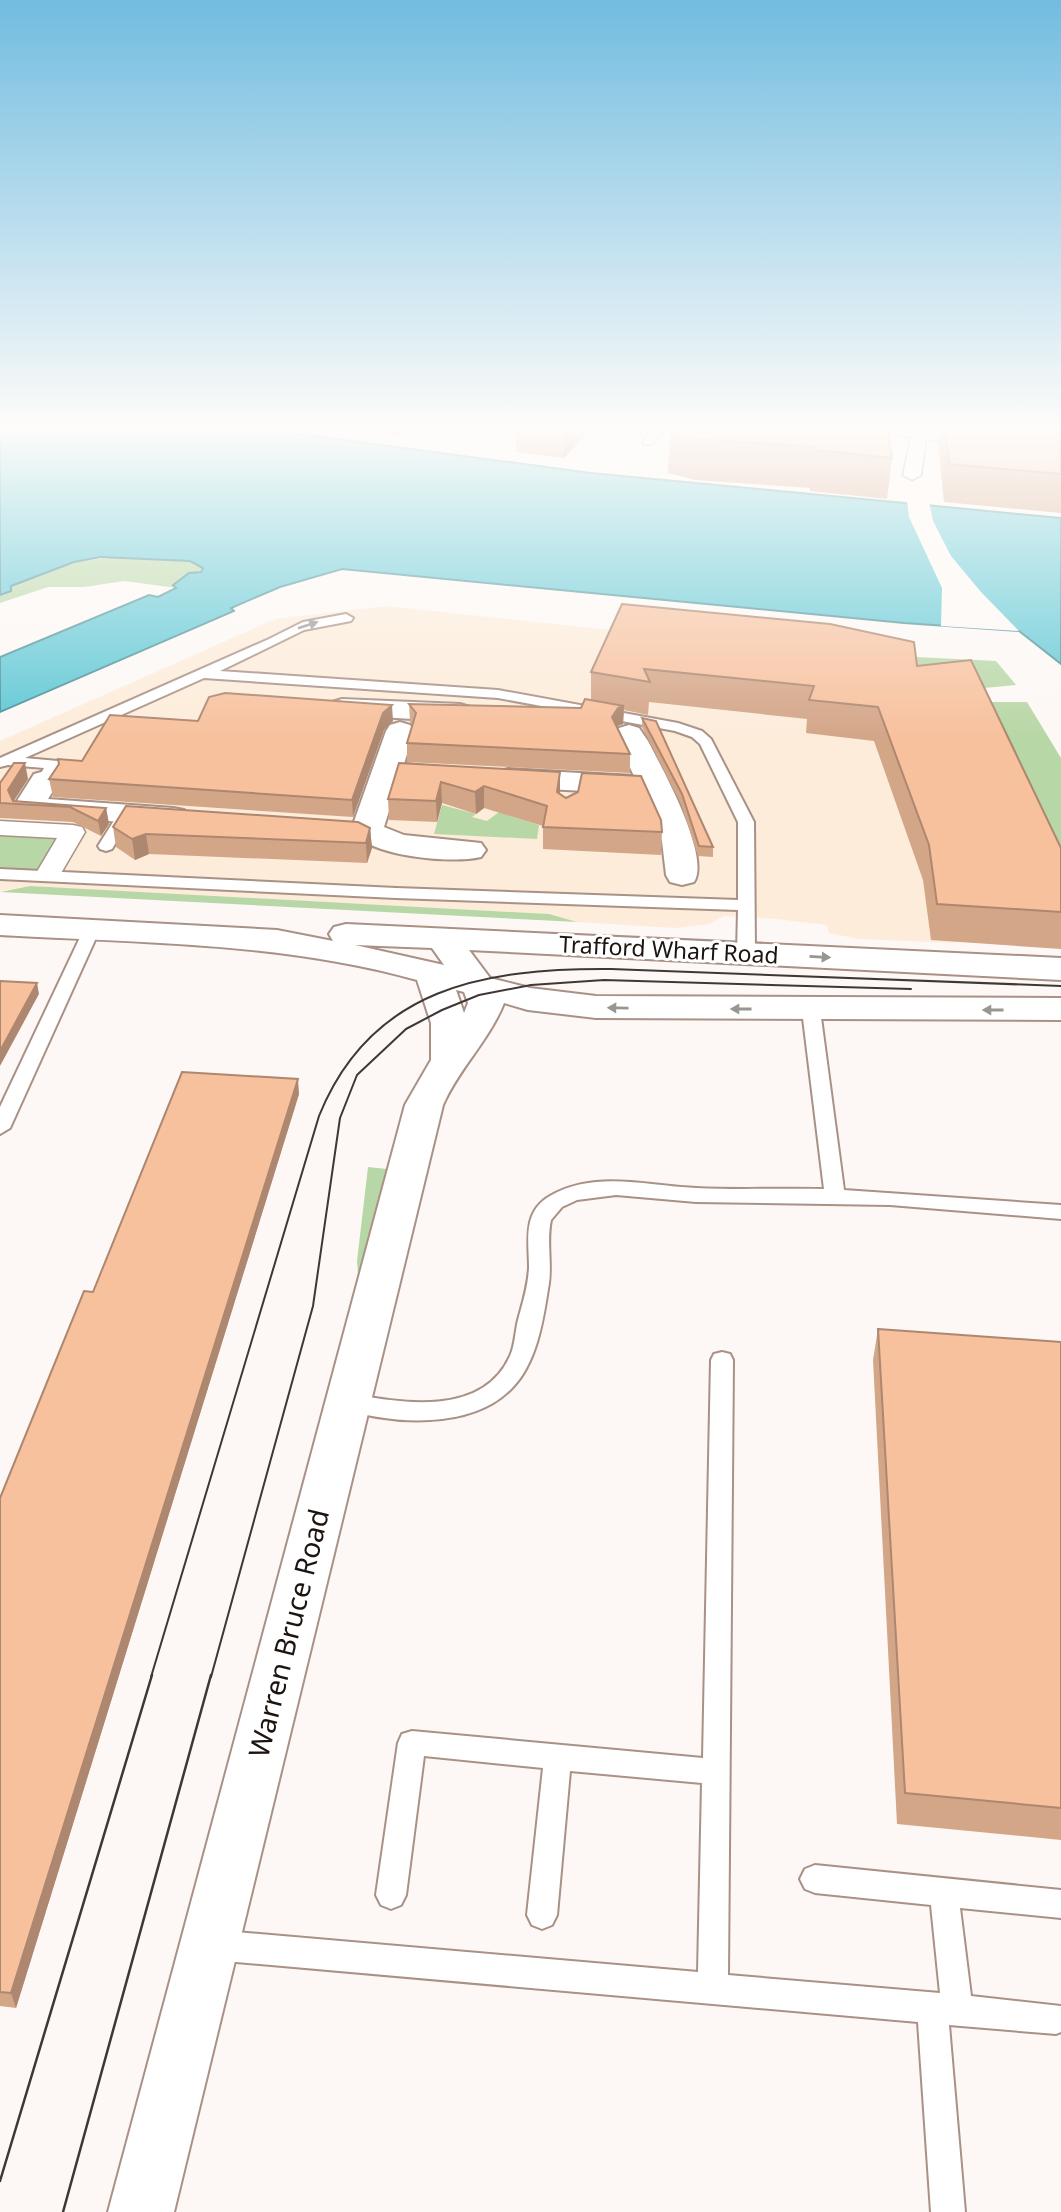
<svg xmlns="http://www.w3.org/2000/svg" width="1061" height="2212" font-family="'Noto Sans',sans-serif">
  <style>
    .commercial { fill: #fdecda }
    .green { fill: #b8d7a6 }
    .water { fill: #60c8d5; stroke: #4c929a; stroke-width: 2 }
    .pier { fill: #fdf8f5 }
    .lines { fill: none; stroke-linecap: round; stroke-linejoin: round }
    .service-casing { stroke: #a99186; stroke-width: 4 }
    .pedestrian-casing { stroke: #a99186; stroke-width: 3 }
    .minor-casing { stroke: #a99186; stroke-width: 4 }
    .tertiary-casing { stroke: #a99186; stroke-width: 4 }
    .service { fill: #fff; fill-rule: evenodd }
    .pedestrian { fill: #fff; fill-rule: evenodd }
    .minor { fill: #fff; fill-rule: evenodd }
    .tertiary { fill: #fff; fill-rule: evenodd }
    .tram-far1 { stroke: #3f3733; stroke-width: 2 }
    .tram { stroke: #3f3733; stroke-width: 2.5 }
    .wall { fill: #d4a688 }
    .shaded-wall { fill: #ad876f }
    .building { fill: #f7c19e; stroke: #ad876f; stroke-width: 2 }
    .oneway { fill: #999593 }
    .labels { text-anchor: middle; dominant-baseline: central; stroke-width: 6; stroke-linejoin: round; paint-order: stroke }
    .street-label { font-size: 23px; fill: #1d1410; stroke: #fff }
    .near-street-label { font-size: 28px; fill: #1d1410; stroke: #fff }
  </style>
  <rect width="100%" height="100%" fill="#fdf8f5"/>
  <polygon class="commercial" points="387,606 620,631 963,686 955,943 859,939 829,933 827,925 776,919 724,916 709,924 675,928 577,922 549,914 30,886 0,891 0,741 275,619"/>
  <g class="green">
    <polygon points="126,556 190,561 203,568 177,588 124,581 84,587 48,587 0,603 0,595 11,591 10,586 74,562"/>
    <polygon points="798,651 996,661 1016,685 984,688 969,671 795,653"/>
    <polygon points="992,702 1027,702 1061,758 1061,873 985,707"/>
    <polygon points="442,805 476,814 472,817 487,821 499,812 539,825 537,839 434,834"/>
    <polygon points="0,834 59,838 40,870 0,868"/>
    <polygon points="30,886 549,914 577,922 0,892"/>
    <polygon points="368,1167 387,1169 358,1275 357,1261"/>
  </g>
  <polygon class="water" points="0,427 248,427 591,473 1061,518 1061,664 1019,631 904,623 342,569 280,587 231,608 234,611 0,712 0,657 149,595 158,597 176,588 173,585 189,573 201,572 203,568 190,561 101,557 74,562 11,586 11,591 0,595"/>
  <polygon class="pier" points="907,501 929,502 933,521 951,556 981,592 1019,631 941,626 942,588 909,517"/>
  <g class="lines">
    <g class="service-casing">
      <g id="service">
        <polygon points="655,427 665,427 652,444 644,444 643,442"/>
        <polygon points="346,614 353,618 351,621 304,630 220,671 498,690 678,723 702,731 711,739 754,822 755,953 752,957 746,958 737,953 738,910 396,898 0,879 0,869 396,888 738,900 738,822 700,744 692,737 675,731 498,698 204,678 25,758 58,761 60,764 50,783 45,785 37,780 44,768 8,765 0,767 0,758 269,639 303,622"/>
        <polygon points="125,809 133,814 112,849 106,851 100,849 98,846 120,811"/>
        <polygon points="92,924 100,929 10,1128 0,1134 0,1107 84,929"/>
        <path d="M811 1005 820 1010 844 1190 1061 1205V1219L890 1205 696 1202 616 1195 577 1200 562 1207 551 1220C546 1243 553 1266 548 1289 543 1322 536 1364 512 1388 471 1431 390 1424 339 1408L335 1402 339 1396 347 1393C400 1403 482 1418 510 1356 515 1345 515 1332 518 1320 523 1302 528 1286 529 1268 529 1241 522 1212 550 1196 595 1170 647 1186 696 1188 739 1190 781 1188 824 1189L802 1010Z"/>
        <polygon points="722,1352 730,1354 733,1360 728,1975 940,1993 931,1905 815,1893 805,1889 800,1879 805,1869 815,1865 1061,1890 1061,1918 960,1908 971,1996 1061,2006 1061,2032 1056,2034 949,2025 965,2212 931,2212 918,2022 213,1960 202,1955 198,1945 202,1935 213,1930 698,1972 702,1783 570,1771 557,1915 552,1925 542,1929 532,1925 527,1915 543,1768 424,1756 406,1895 401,1905 391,1909 381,1905 376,1895 398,1743 402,1734 412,1731 703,1758 711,1360 714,1354"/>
      </g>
    </g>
    <g class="pedestrian-casing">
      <g id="pedestrian">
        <polygon points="860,427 933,427 932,430 977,435 985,440 977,445 926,439 921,475 912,480 903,475 911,437 868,432"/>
        <polygon points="0,821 73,825 82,827 85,832 57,880 39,880 35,875 57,838 0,835"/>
      </g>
    </g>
    <g class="minor-casing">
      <g id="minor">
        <polygon points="342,699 460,704 470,707 474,713 470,719 460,722 332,714 328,708 332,702"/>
        <path d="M400 722 410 725 414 731 404 764 459 769 463 775 459 781 448 784 398 782 384 827 404 835 481 843 486 850 481 857C451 864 370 857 351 830L386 731 390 725Z"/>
        <path d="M629 725 639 728 648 741C662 768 711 856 694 882L682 885 670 882 666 875 662 841 642 794 508 787 497 784 493 778 497 772 508 769 634 776 614 734 619 728Z"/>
        <polygon points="45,771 56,774 60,780 48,799 173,808 184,810 189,817 184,824 173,826 17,814 13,807 34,774"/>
      </g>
    </g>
    <g class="tertiary-casing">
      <path id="tertiary" d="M0 915 277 930 333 941 329 934 334 927 346 924 1061 958V980L469 950 490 978 530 988 596 996 1061 998V1020L596 1018 528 1010 504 1003C489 1041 459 1068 443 1105L174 2212H108L405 1105 431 1060V1023L417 980C281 942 140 943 0 935ZM355 945 432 948 444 965ZM456 990 464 992 468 1003 464 1013Z"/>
    </g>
    <use href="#service" class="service"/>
    <use href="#pedestrian" class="pedestrian"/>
    <use href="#minor" class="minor"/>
    <use href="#tertiary" class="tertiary"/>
    <g class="tram-far1">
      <path d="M151 1677 319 1116C371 987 485 968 611 969L1061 986"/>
      <polyline points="211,1677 313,1306 340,1118 357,1075 406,1029 442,1010 479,995 531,985 604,980 911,989"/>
    </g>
    <g class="tram">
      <polyline points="0,2181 152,1675"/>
      <polyline points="63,2212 211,1675"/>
    </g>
  </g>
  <g class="wall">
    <polygon points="348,427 409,427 397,437 349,431"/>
    <polygon points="515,427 593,427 564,458 516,452"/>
    <polygon points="673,427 892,458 887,499 810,491 810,488 695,480 668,473 670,433"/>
    <polygon points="941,427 1061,427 1061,513 944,502 938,443"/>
    <polygon points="622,604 917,666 1061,848 1061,949 931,940 923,880 874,741 806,733 807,719 649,702 648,715 624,710 623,724 617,726 630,754 630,773 407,762 407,743 412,725 410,722 409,704 581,708 591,700 591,672"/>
    <polygon points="642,718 713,847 713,857 698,856 681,804 642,727"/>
    <polygon points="198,721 393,721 384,730 353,817 53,797 49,779 59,765 58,759 82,761"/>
    <polygon points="399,763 560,794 566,798 662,832 661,855 543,849 543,826 484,808 476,814 442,803 437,822 389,820 388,799"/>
    <polygon points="28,779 14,801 106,808 109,824 101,836 73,822 0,818 0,783"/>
    <polygon points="113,827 370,828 372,848 367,863 149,854 135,860 116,847"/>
    <polygon points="299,1094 16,2008 0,2006 0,1498 93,1292"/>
    <polygon points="878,1329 1061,1342 1061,1840 897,1824 873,1360"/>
  </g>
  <g class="shaded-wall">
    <polygon points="397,427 409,427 397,437"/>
    <polygon points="564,427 593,427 564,458"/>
    <polygon points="392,705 393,721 384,730 353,817 352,800 383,713"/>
    <polygon points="624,706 623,724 617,726 612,717 618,708"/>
    <polygon points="25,763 28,779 12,803 8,790"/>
    <polygon points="560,772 560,793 557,814 557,792"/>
    <polygon points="441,782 442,803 437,822 436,801"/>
    <polygon points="484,786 484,808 476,814 475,792"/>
    <polygon points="106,808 109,824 101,836 98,821"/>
    <polygon points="370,828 372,848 367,863 366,843"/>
    <polygon points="146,834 149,854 135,860 132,839"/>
    <polygon points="37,983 39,994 0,1066 0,1051"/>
    <polygon points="298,1079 299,1094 16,2008 11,1993"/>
  </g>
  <g class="building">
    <polygon points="673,427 887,427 892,458 814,450 815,447 698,439 670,433"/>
    <polygon points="945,427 1061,427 1061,474 949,464"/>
    <polygon points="622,604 830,624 914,642 917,666 971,660 1061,848 1061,912 937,904 929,845 878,707 809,700 814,686 644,669 650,682 591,672"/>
    <polygon points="225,693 392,705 383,713 352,800 49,779 59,764 58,759 82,761 110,715 198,721 209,697"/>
    <polygon points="585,699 624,706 618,708 612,717 630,754 407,743 416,713 409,704 581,708"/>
    <polygon points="642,718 656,721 713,847 699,846 682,794"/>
    <polygon points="14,763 25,763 8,790 13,801 106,808 98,821 70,807 0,803 0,783"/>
    <polygon points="399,763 560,772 557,792 566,798 578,792 582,773 641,776 661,820 662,832 543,827 547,806 484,786 475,792 441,782 436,801 388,799"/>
    <polygon points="126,806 358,822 370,828 366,843 146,834 132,839 113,827"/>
    <polygon points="0,981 37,983 0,1051"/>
    <polygon points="182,1072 298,1079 11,1993 0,1992 0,1498 84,1291 93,1292"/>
    <polygon points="878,1329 1061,1342 1061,1808 905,1793"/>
  </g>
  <defs><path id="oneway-solid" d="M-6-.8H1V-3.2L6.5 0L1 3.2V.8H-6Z" transform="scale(1.75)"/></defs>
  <g class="oneway">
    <use href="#oneway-solid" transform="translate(308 625) rotate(-18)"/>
    <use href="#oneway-solid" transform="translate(820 957) rotate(3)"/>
    <use href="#oneway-solid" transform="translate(618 1008) rotate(-179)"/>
    <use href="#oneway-solid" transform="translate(741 1009) rotate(-180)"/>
    <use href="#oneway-solid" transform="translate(993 1010) rotate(180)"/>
  </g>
  <linearGradient id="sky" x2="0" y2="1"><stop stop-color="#71bce0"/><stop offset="0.58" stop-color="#fefcfa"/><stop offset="1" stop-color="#fefcfa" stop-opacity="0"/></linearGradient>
  <rect width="1061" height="737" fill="url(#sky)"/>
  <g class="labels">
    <g class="street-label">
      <text transform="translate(669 949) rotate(3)">Trafford Wharf Road</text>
    </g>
    <g class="near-street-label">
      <text transform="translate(288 1633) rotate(-76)">Warren Bruce Road</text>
    </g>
  </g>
</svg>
